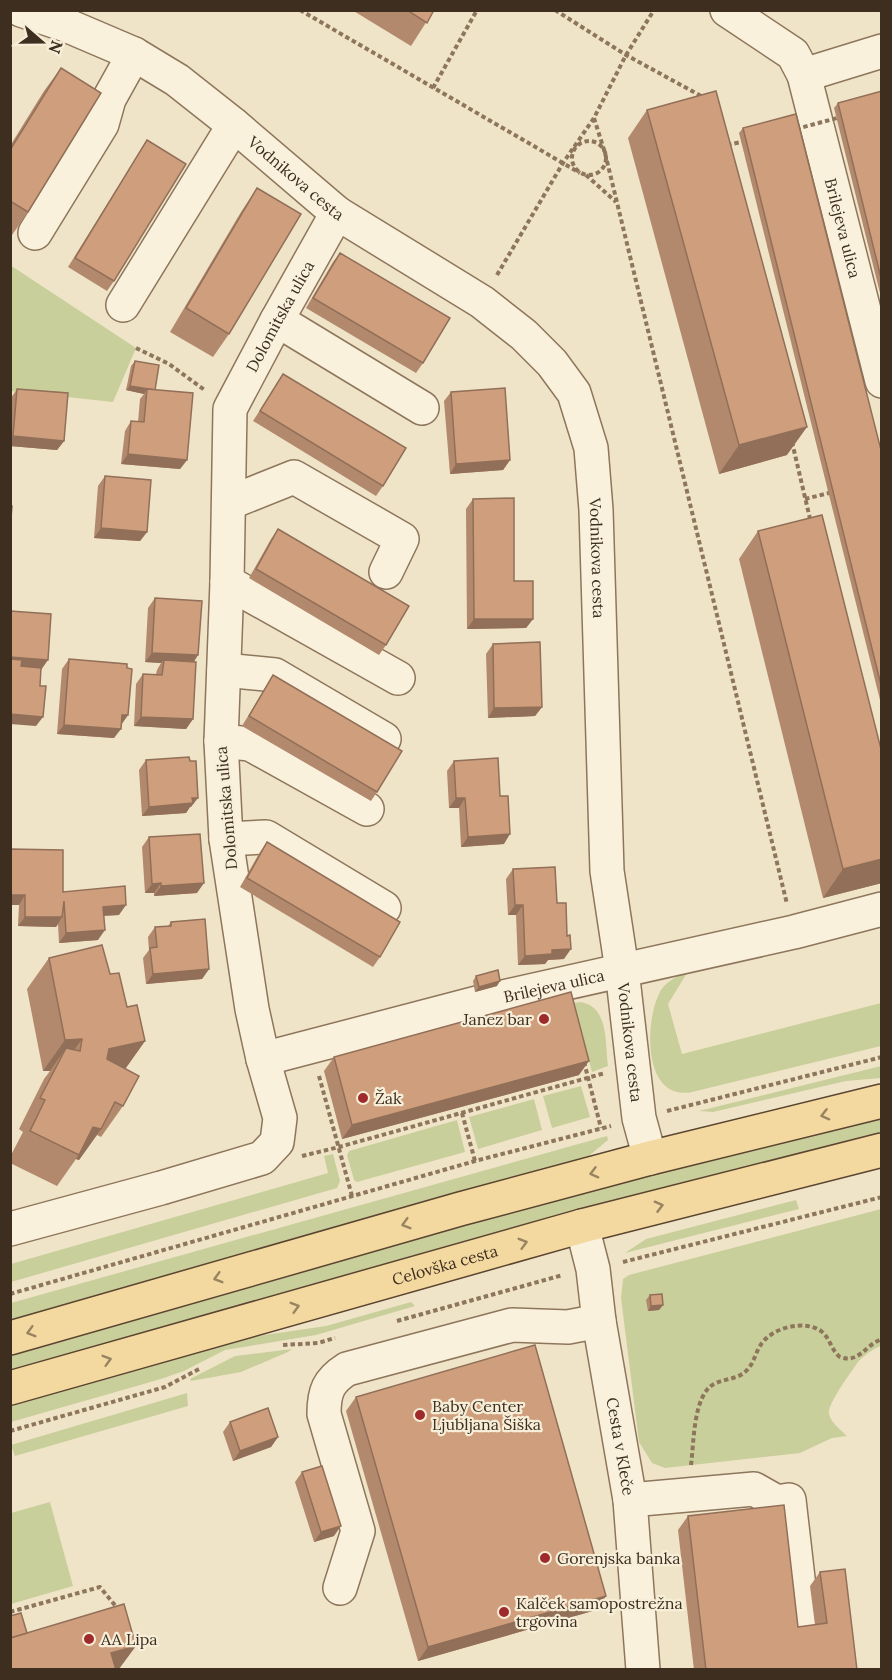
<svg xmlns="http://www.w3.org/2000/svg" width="892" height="1680" font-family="Lora,serif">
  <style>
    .green { fill: #c9cf9b }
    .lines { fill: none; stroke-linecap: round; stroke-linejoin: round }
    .minor-casing { stroke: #8d765c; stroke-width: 36 }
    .major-casing { stroke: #5b4430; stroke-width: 36 }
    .path { stroke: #8d765c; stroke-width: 4; stroke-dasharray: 4.5 3; stroke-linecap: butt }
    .minor { stroke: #faf1dc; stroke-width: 33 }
    .major { stroke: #f3d9a0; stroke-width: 33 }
    .path-bridge { stroke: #8d765c; stroke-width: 4; stroke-dasharray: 4.5 3; stroke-linecap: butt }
    .wall { fill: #b2896c }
    .shaded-wall { fill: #916f58 }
    .building { fill: #cf9f7d; stroke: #916f58; stroke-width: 1.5 }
    .oneway { stroke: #988460 }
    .poi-dot { fill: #9e2a2b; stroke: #f7eed8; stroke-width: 2 }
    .labels { text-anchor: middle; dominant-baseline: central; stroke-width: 4.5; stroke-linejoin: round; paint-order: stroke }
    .street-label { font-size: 16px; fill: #3d2e20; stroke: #f7eed8 }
    .poi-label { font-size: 16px; fill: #3d2e20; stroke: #f7eed8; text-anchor: start }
  </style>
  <rect width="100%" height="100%" fill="#f0e4c8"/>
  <g class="green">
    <polygon points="10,265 136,348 113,402 11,391"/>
    <path d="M687 973 668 1004 682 1054 881 1003V1046L692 1092C642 1102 644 1019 661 990 667 981 677 976 687 973Z"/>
    <path d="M581 1002C609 1007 605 1043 608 1066L592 1072 573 1003Z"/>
    <polygon points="881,1066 881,1078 846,1081 713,1112 699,1111"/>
    <polygon points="581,1086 590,1117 552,1128 543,1096"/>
    <polygon points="534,1099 542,1130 478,1149 469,1117"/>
    <polygon points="881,1116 881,1133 567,1214 11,1372 11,1355 562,1198"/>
    <polygon points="457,1120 465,1152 357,1182 354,1180 347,1155 349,1151"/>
    <polygon points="607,1136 608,1140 584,1160 11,1322 11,1303"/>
    <polygon points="333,1154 340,1181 337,1188 11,1282 11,1264 328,1173 324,1156"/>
    <polygon points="796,1200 799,1209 625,1253 646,1239"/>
    <path d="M881 1209V1346C874 1348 859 1359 856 1365 849 1375 827 1405 829 1414 831 1423 841 1430 847 1436L832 1438 800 1453 665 1468 652 1463 639 1442 621 1298 623 1279 629 1275Z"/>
    <polygon points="411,1302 415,1306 316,1335 225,1350 184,1371 161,1379 11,1422 11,1404 250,1337 326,1326"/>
    <polygon points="292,1349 288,1352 241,1372 191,1381 190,1379 235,1356"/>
    <polygon points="187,1393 188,1406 15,1456 11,1445"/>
    <polygon points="50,1502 73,1586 11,1604 11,1513"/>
  </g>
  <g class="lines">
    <g class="minor-casing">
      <g id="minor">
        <path id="s1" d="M21 10 66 25 134 54 177 80 234 125 337 213 482 302 524 335 552 363 574 393 591 448 596 510 607 871 622 970 639 1118 650 1158"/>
        <path id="s2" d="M727 10 793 54 804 75 882 381"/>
        <polyline points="804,75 882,51"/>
        <polyline points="35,233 102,124 109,99 134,54"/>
        <polyline points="123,305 234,125"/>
        <polyline points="277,320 422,408"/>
        <polyline points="229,503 294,477 402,539 386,572"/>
        <polyline points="227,582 398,678"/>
        <polyline points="224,670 275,675 384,739"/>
        <polyline points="221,741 250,744 367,809"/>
        <polyline points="226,839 266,837 384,908"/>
        <path id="s3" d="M263 1059 481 1002 794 932 882 909"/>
        <path id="s4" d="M582 1226 593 1269 599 1321 630 1500 643 1670"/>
        <path id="s5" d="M10 1229 161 1188 262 1158 277 1142 280 1118 263 1059 252 1009 226 839 221 741 227 582 230 409 277 320 337 213"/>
        <polyline points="630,1500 754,1489 777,1502 789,1500 805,1639"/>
        <path d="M340 1588 358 1531 324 1414C324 1392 328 1381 347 1369L512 1325 568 1327 599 1321"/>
      </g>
    </g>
    <g class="major-casing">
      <g id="major">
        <polyline points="10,1338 460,1209 650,1158 882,1101"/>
        <path id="s6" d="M10 1388 582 1226 882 1150"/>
      </g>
    </g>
    <g class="path">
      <polyline points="300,10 580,173"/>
      <polyline points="555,10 626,55 703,97"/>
      <polyline points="881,10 882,12"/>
      <polyline points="433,88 477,10"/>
      <polyline points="594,118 605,153 787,904"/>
      <circle cx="589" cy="158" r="17"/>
      <polyline points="727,145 746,141"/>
      <polyline points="586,175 616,202"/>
      <polyline points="497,275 563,163 594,118 626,55 654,10"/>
      <polyline points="136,348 169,364 206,391"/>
      <polyline points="792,442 811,523"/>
      <polyline points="805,499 833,492"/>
      <polyline points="584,1062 601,1128"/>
      <polyline points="319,1076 352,1196"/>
      <polyline points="667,1111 882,1057"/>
      <polyline points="462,1113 475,1161"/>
      <polyline points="302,1156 339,1147 605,1073"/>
      <polyline points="623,1262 882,1197"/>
      <polyline points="10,1294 475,1161 611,1126"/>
      <polyline points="397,1321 563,1275"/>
      <polyline points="283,1345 318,1343 335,1338"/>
      <polyline points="10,1431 165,1387 199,1369"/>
      <path d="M691 1465C694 1443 693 1395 714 1384 725 1378 738 1380 747 1370 754 1363 755 1354 760 1346 770 1328 804 1319 821 1331 830 1338 831 1350 840 1357 859 1364 865 1345 882 1339"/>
      <polyline points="10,1612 100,1587 118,1609"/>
    </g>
    <use href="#minor" class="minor"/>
    <use href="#major" class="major"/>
    <polyline class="path-bridge" points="796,129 841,117"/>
  </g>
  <g class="wall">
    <polygon points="352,10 434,10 411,46"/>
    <polygon points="61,68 28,212 12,235 10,235 10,146 44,91"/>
    <polygon points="882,91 882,301 834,108 838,103"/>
    <polygon points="647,110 787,455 719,474 628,138"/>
    <polygon points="743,128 882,454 882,708 739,133"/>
    <polygon points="147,140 114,281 107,291 68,267"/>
    <polygon points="257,188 229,334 213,357 170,332 241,212"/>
    <polygon points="340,253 423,363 416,373 306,308 333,262"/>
    <polygon points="135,361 155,390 187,460 180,469 121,464 125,431 131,421 138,422 140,399 144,394 126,390 131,366"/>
    <polygon points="283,374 383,486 376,496 253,421"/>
    <polygon points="17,389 64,441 57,450 10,446 11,398"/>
    <polygon points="451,392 510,460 503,470 450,474 444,401"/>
    <polygon points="105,476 147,532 140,541 94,538 98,486"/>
    <polygon points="473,499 533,619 526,628 467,629 466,509"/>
    <polygon points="278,529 386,645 379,655 249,578 271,539"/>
    <polygon points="758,531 882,753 882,883 823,898 739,559"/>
    <polygon points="155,598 194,662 193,719 186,729 134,726 136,684 143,674 156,674 157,670 161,663 145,662 148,608"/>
    <polygon points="493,644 542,707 535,716 488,718 486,654"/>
    <polygon points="69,659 128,715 121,725 114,738 57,734 62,669"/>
    <polygon points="273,675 377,792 371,801 242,726"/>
    <polygon points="146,760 191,807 190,807 186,813 142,816 139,770"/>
    <polygon points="454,761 504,844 461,847 459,808 449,808 447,771"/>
    <polygon points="149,837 197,893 154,896 154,893 145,893 142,847"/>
    <polygon points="267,842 380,957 373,967 240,887 260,852"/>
    <polygon points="10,849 63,892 119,915 104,916 98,940 59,943 58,924 56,927 18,926 19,905"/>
    <polygon points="513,869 557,903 567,936 564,959 548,960 545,964 518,965 516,915 508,915 506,879"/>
    <polygon points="171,922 209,969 202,979 146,984 143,958 149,950 148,937 155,927 168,926"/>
    <polygon points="49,958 110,974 145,1041 125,1069 123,1106 101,1137 97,1135 79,1160 76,1159 57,1186 10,1163 10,1157 23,1132 19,1129 44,1079 50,1071 43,1071 27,989"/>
    <polygon points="476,976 497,986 475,992 473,981"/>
    <polygon points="334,1057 579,1075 342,1139 324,1071"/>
    <polygon points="650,1295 663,1305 659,1310 648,1311 646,1300"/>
    <polygon points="356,1397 606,1596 596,1610 418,1661 346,1411"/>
    <polygon points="230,1422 278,1437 271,1447 233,1461 223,1432"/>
    <polygon points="302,1472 334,1536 314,1542 295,1482"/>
    <polygon points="688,1516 798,1627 815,1625 810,1586 820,1572 857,1670 694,1670 678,1530"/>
  </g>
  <g class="shaded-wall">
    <polygon points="130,386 155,390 147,389 144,394 126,390"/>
    <polygon points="807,427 787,455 719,474 739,445"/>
    <polygon points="13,436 64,441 57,450 10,446 10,440"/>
    <polygon points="128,454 187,460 180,469 121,464"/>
    <polygon points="510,460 503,470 450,474 456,464"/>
    <polygon points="101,528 147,532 140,541 94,538"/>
    <polygon points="474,619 533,619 526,628 467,629"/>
    <polygon points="152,653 198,655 192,665 164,660 161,663 145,662"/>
    <polygon points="10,657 48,660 41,670 10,667"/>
    <polygon points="542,707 535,716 488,718 494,708"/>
    <polygon points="10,714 43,717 36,726 10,724"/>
    <polygon points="122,715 128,715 121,725"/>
    <polygon points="141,717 193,719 186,729 134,726"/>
    <polygon points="64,725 121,729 114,738 57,734"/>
    <polygon points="192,798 198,798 191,807 190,807 186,813 142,816 149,807"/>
    <polygon points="456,798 465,798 459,808 449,808"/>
    <polygon points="510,834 504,844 461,847 468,837"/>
    <polygon points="882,859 882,883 823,898 843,869"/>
    <polygon points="161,883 154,893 145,893 152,884"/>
    <polygon points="204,883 197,893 154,896 161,886"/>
    <polygon points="10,895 25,895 19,905 10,905"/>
    <polygon points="126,905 119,915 96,916 103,907"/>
    <polygon points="515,905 523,905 516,915 508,915"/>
    <polygon points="25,917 62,917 56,927 18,926"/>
    <polygon points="105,930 98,940 59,943 66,933"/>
    <polygon points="571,949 564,959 548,960 545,964 518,965 525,956 552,950"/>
    <polygon points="209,969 202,979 146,984 153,974"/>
    <polygon points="500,981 497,986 475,992 479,987"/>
    <polygon points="82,1039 60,1070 66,1048 50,1071 43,1071 65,1040"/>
    <polygon points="145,1041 123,1072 87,1080 109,1049"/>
    <polygon points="589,1061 579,1075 342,1139 352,1125"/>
    <polygon points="93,1127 101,1129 79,1160 76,1159"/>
    <polygon points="663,1305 659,1310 648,1311 651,1306"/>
    <polygon points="278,1437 271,1447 233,1461 240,1451"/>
    <polygon points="341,1526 334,1536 314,1542 321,1532"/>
    <polygon points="606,1596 596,1610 418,1661 428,1647"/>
    <polygon points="136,1646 119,1669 100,1670 111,1653"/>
  </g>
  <g class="building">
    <polygon points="407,10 434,10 427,23"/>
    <polygon points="61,68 101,93 28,212 10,201 10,150"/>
    <polygon points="716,91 807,427 739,445 647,110"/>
    <polygon points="882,91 882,282 838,103"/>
    <polygon points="796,114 882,454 882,689 743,128"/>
    <polygon points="147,140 186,164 114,281 75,258"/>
    <polygon points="257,188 301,214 229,334 186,308"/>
    <polygon points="340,253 450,318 423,363 313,298"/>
    <polygon points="135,361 159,365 155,390 130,386"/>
    <polygon points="283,374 406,448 383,486 260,411"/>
    <polygon points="505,388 510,460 456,464 451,392"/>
    <polygon points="17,389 68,393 64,441 13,436"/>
    <polygon points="147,389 193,393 187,460 128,454 131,421 144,422"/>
    <polygon points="105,476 151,480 147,532 101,528"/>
    <polygon points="514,498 514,581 533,581 533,619 474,619 473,499"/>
    <polygon points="10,506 12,506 10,530"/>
    <polygon points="822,515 882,753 882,859 843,869 758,531"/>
    <polygon points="278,529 409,606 386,645 256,569"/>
    <polygon points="155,598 202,601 198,655 152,653"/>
    <polygon points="10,611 51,614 48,660 10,657"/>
    <polygon points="540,642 542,707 494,708 493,644"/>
    <polygon points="10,659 22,660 21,666 41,668 40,686 46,686 43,717 10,714"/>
    <polygon points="69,659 127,664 127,668 132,669 128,715 122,715 121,729 64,725"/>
    <polygon points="164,660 196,662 193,719 141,717 143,674 162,675"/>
    <polygon points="273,675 402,751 377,792 249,716"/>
    <polygon points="189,757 190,761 196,761 198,798 192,798 193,803 149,807 146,760"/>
    <polygon points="498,758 500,796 508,796 510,834 468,837 465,798 456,798 454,761"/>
    <polygon points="200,834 204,883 161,886 161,883 152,884 149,837"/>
    <polygon points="267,842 400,922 380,957 247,878"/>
    <polygon points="10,849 63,850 63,892 125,886 126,905 103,907 105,930 66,933 64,901 62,917 25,917 25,895 10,895"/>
    <polygon points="555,867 557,903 566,903 567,936 570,935 571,949 552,950 552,954 525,956 523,905 515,905 513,869"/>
    <polygon points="205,919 209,969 153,974 150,948 157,947 155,927 171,926 171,922"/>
    <polygon points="102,945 110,974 119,973 127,1007 137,1005 145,1041 109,1049 107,1059 139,1076 123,1106 115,1102 101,1129 93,1127 79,1155 30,1131 45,1100 40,1098 66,1048 80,1051 82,1039 65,1040 49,958"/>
    <polygon points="498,970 500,981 479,987 476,976"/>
    <polygon points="571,992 589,1061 352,1125 334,1057"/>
    <polygon points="662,1294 663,1305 651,1306 650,1295"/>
    <polygon points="535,1345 606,1596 428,1647 356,1397"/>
    <polygon points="268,1408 278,1437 240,1451 230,1422"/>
    <polygon points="322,1466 341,1526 321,1532 302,1472"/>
    <polygon points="784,1505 798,1627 827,1623 820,1572 845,1569 857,1670 706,1670 688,1516"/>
    <polygon points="124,1604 136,1646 111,1653 116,1670 10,1670 10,1638"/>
    <polygon points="21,1613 27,1633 10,1638 10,1616"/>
  </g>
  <defs><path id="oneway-chevron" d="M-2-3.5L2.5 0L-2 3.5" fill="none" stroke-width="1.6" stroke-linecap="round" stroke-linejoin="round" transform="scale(1.5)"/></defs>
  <g class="oneway">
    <use href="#oneway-chevron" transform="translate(825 1115) rotate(166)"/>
    <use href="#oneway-chevron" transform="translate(594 1173) rotate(165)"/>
    <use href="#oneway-chevron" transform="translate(659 1206) rotate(-15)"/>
    <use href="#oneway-chevron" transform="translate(406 1224) rotate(164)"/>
    <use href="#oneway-chevron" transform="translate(523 1243) rotate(-16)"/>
    <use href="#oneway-chevron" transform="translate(218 1278) rotate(164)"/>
    <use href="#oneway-chevron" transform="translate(295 1307) rotate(-16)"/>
    <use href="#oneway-chevron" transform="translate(31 1332) rotate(164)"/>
    <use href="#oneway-chevron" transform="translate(107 1360) rotate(-16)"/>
  </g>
  <g class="poi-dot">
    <circle cx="544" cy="1019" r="6"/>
    <circle cx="363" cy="1098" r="6"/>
    <circle cx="420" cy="1415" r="6"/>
    <circle cx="545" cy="1558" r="6"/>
    <circle cx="504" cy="1612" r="6"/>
    <circle cx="89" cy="1639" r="6"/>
  </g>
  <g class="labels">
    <g class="street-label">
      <text stroke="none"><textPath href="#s1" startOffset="326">Vodnikova cesta</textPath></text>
      <text stroke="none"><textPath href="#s2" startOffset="261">Brilejeva ulica</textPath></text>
      <text stroke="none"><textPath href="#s5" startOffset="1128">Dolomitska ulica</textPath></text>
      <text stroke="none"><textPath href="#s1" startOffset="848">Vodnikova cesta</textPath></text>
      <text transform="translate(226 808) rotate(-95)">Dolomitska ulica</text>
      <text stroke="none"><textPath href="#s3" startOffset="300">Brilejeva ulica</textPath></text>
      <text stroke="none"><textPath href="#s1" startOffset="1334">Vodnikova cesta</textPath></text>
      <text stroke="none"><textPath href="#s6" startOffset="452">Celovška cesta</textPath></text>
      <text stroke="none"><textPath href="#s4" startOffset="224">Cesta v Kleče</textPath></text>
    </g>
    <g class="poi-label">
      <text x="532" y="1019" text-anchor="end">Janez bar</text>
      <text x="375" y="1098">Žak</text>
      <text x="432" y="1406">Baby Center<tspan x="432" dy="18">Ljubljana Šiška</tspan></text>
      <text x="557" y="1558">Gorenjska banka</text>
      <text x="516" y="1603">Kalček samopostrežna<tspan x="516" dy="18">trgovina</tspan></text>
      <text x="101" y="1639">AA Lipa</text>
    </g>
  </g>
  <rect width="892" height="1680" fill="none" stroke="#3d2e20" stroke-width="24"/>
  <g transform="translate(42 42) rotate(110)" stroke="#f7eed8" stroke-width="4.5" paint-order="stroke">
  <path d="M0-4.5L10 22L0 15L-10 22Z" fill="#3d2e20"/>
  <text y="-9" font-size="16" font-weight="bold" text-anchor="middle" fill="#3d2e20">N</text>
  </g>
</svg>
